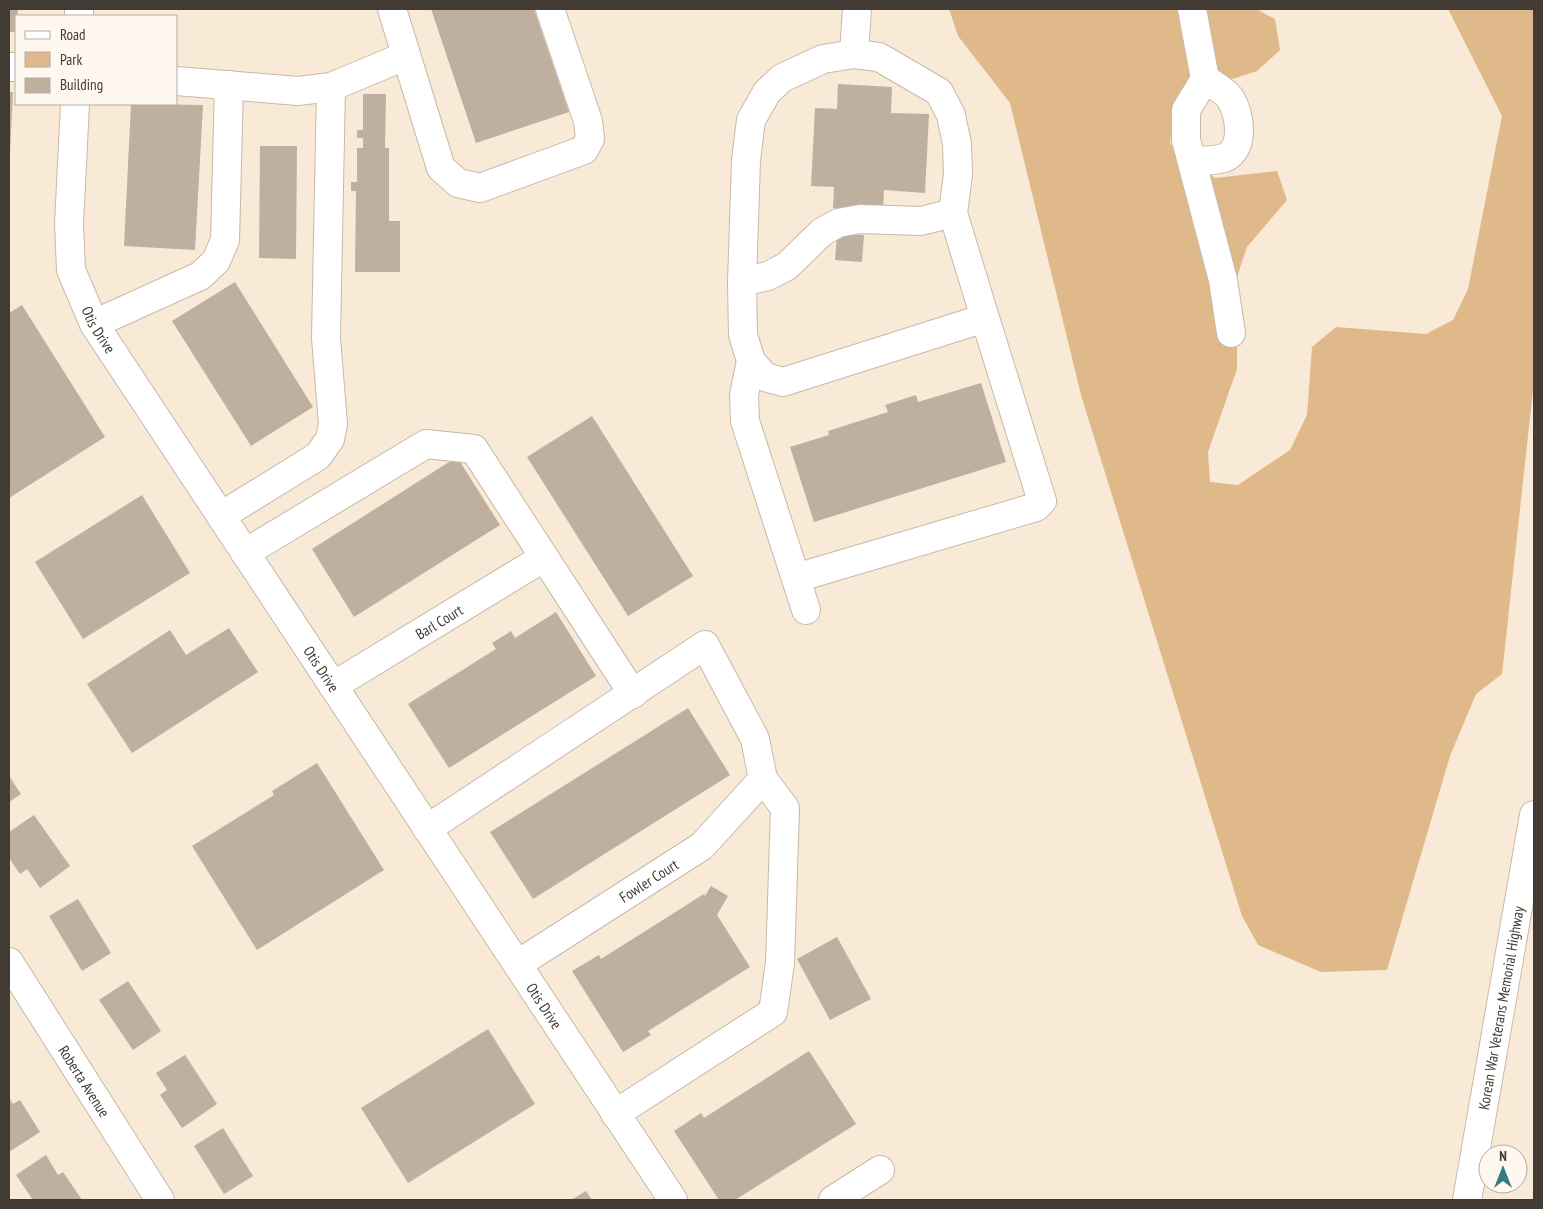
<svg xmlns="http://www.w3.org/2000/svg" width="1543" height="1209" font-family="'PT Sans Narrow',sans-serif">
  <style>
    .green { fill: #e0b98b }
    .building { fill: #beaf9e }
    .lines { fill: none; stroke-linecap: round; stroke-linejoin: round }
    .minor-casing { stroke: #c8b9a8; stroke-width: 30 }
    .highway-casing { stroke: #c8b9a8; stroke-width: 30 }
    .minor { stroke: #fff; stroke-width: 28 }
    .highway { stroke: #fff; stroke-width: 28 }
    .labels { text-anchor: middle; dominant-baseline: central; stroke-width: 4; stroke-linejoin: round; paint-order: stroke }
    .street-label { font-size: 15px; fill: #423b34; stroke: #fef8f1 }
  </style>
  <rect width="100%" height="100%" fill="#f9e9d7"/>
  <polygon class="green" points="949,9 1256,9 1275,19 1280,50 1257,71 1195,91 1173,115 1170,144 1215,178 1277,171 1287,200 1247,247 1237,277 1237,369 1208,452 1210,482 1238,485 1290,450 1307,415 1312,347 1336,327 1426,334 1453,320 1468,289 1502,116 1448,9 1534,9 1534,381 1502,674 1476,694 1450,756 1387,970 1321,972 1258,945 1242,916 1081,395 1010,103 958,36"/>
  <g class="building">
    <polygon points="9,9 18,9 16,32 9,32"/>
    <polygon points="431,9 534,9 569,112 476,143"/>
    <polygon points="838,84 892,87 891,113 929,114 925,193 884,190 883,211 833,208 834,187 811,186 815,108 837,109"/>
    <polygon points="9,92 13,92 10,154 9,153"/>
    <polygon points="363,94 386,94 385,148 389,148 389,221 400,221 400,272 355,272 356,191 351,191 351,182 357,182 357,148 363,148 363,138 357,138 357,130 363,130"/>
    <polygon points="131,104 203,105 195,250 124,246"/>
    <polygon points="260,146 297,146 296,259 259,258"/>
    <polygon points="837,234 864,235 862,262 835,260"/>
    <polygon points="235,282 313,407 251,446 172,321"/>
    <polygon points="22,305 105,437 9,498 9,313"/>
    <polygon points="981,383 1006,462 814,522 790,447 829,435 828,431 888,412 885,405 916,395 918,402"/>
    <polygon points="592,416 693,576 628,616 527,457"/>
    <polygon points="457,457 500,525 354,617 312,549"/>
    <polygon points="142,495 190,573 83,639 35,562"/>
    <polygon points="556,612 596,676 449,768 408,704 496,649 492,643 511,631 515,638"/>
    <polygon points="229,628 258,672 132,753 87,684 170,630 186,655"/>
    <polygon points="688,708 730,775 533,899 490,832"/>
    <polygon points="317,763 384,870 257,950 192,846 274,795 272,791"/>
    <polygon points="9,776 21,794 9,802"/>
    <polygon points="34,815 70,866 40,888 27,869 20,874 9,858 9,832"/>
    <polygon points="711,886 728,896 717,915 750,967 648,1031 651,1035 623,1052 572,971 599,955 601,959 704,894 705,896"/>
    <polygon points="78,899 111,953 82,971 49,916"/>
    <polygon points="837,937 871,999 830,1020 797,959"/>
    <polygon points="128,981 161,1031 133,1050 99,1000"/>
    <polygon points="488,1029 535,1104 408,1183 361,1108"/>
    <polygon points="809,1051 856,1124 735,1200 719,1200 674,1131 701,1113 704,1118"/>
    <polygon points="185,1055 217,1104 182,1128 160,1095 167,1090 156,1073"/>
    <polygon points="9,1098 13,1104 20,1100 40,1132 9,1152"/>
    <polygon points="223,1128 253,1176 224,1194 194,1146"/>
    <polygon points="46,1155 58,1175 63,1172 82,1200 33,1200 16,1175"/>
    <polygon points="586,1191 592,1200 571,1200"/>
  </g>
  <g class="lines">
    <g class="minor-casing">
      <g id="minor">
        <polyline points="392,9 441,168 458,183 480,188 584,150 590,139 588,121 550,9"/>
        <polyline points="1192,9 1205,79 1186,110 1186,140 1223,280 1231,333"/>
        <polyline points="79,16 79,9"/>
        <polyline points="854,54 857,9"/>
        <polyline points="9,67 16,67"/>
        <polyline points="176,81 298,91 331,87 405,56"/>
        <path id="s1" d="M75 104 69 224 71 270 94 324 673 1200"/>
        <path d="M1192 161C1203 161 1214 161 1224 158 1246 149 1240 114 1230 98 1225 91 1212 84 1205 79"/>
        <polyline points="742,282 768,276 787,266 822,232 838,223 860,219 921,221 953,213"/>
        <polyline points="94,324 200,276 216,261 225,240 229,85"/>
        <polyline points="751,361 744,395 745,421 806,610"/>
        <polyline points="221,516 318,456 330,439 333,424 326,338 331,87"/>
        <polyline points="245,553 426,444 474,449 633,694"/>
        <polyline points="796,578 1036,507 1042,501 985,318 783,382 765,377 751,361 743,335 742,282 746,160 751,120 767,92 782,78 823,59 854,54 879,57 939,92 951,115 957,144 958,174 953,213 985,318"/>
        <path id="s2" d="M333 686 543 558"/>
        <polyline points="427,829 705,645 755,739 763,779 785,808 780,963 773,1012 615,1114"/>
        <path id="s3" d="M9 962 160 1200"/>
        <path id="s4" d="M518 964 702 846 763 779"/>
        <polyline points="833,1200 880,1170"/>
      </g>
    </g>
    <g class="highway-casing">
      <g id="highway">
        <path id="s5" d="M1467 1200 1534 815"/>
      </g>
    </g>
    <use href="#minor" class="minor"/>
    <use href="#highway" class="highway"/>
  </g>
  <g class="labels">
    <g class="street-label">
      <text stroke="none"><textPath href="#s1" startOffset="232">Otis Drive</textPath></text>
      <text stroke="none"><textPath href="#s2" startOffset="124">Barl Court</textPath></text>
      <text stroke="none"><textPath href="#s1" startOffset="638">Otis Drive</textPath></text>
      <text stroke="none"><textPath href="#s4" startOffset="155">Fowler Court</textPath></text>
      <text stroke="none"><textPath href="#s1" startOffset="1042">Otis Drive</textPath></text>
      <text stroke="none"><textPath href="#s5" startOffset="195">Korean War Veterans Memorial Highway</textPath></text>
      <text stroke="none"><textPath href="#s3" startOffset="141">Roberta Avenue</textPath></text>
    </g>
  </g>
  <rect width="1543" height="1209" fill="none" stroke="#423b34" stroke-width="20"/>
  <rect x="15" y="15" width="162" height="90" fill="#fef8f1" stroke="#b3aca5"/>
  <rect x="25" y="31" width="25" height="8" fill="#ffffff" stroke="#b3aca5"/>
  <text x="60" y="40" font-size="15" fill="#423b34">Road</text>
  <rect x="25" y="52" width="25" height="15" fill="#e0b98b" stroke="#b3aca5"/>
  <text x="60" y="65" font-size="15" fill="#423b34">Park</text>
  <rect x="25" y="78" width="25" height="15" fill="#beaf9e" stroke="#b3aca5"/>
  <text x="60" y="90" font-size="15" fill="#423b34">Building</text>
  <g transform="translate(1503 1169)"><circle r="24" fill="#fef8f1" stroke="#b3aca5"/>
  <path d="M0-4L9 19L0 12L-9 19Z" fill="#347d7e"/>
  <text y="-8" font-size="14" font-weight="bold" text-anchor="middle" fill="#423b34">N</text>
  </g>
</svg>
